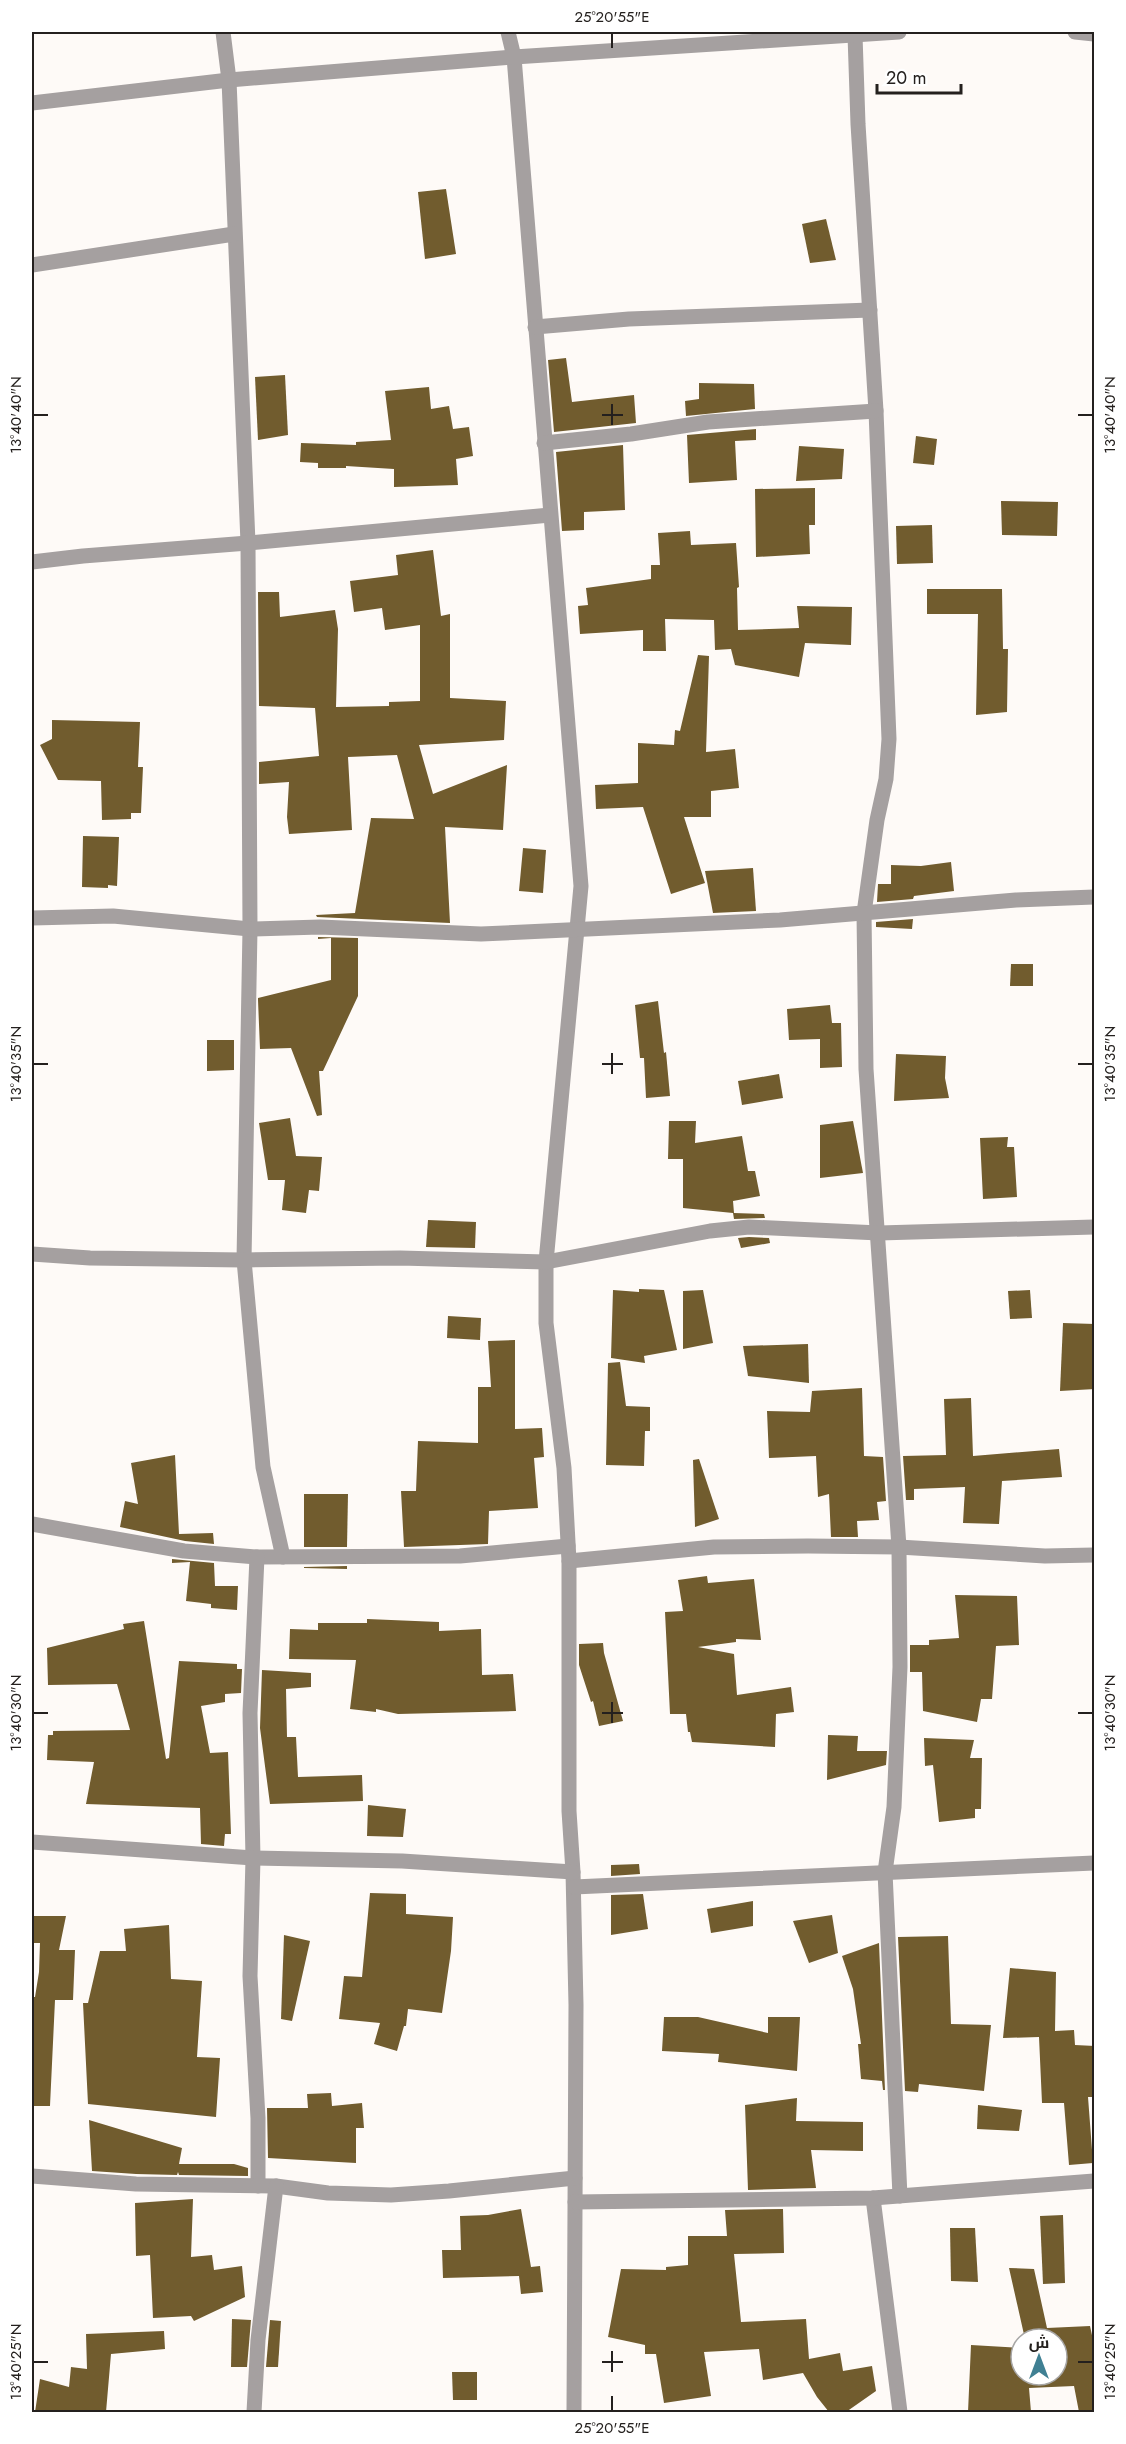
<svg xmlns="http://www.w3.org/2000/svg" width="1126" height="2444" font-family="Jost,Cairo,sans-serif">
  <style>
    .building { fill: #715c2e }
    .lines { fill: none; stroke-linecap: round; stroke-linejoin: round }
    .street { stroke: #a5a0a0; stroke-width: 15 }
    .ticks { fill: none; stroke: #24201e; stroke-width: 2 }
    .neatline { fill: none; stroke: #24201e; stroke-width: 2 }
    .ticks-label { font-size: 15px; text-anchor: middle; fill: #24201e }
  </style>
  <rect width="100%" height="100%" fill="#fefaf7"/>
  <g class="building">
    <polygon points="446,189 456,254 425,259 418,192"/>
    <polygon points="826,219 836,260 810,263 802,224"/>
    <polygon points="566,358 572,402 634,395 636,423 554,432 548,360"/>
    <polygon points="285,375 288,435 258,440 255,377"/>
    <polygon points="699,383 754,384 755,409 686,416 685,401 699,399"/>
    <polygon points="429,387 431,409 449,406 453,429 469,427 473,456 456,459 458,485 394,487 394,469 346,466 346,468 318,468 318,463 300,462 301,443 356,445 356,442 391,440 385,391"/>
    <polygon points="756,429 756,440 735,441 737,480 689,483 687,435"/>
    <polygon points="916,436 937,439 934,465 913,463"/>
    <polygon points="623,445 625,510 584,512 584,530 562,531 556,452"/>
    <polygon points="799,446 844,449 842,479 796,481"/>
    <polygon points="815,488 815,525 809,525 810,554 756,557 755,489"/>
    <polygon points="1001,501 1058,502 1057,536 1002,535"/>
    <polygon points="932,525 933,563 897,564 896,526"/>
    <polygon points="690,531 691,545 736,543 739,587 737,588 738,630 799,628 797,606 852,607 851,645 805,643 799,677 735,665 731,649 715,650 714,620 665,619 666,651 643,651 643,630 580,634 578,606 588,605 586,588 651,579 651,565 660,565 658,533"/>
    <polygon points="433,550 441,616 450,614 450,698 506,701 504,740 419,745 433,794 507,765 503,830 445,827 450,923 317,917 316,915 355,913 371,818 414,819 397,755 348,757 352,830 289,834 287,817 289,782 259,784 259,762 319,756 315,708 259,706 258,592 279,592 280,617 335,610 338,629 336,707 389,706 389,702 420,701 420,625 385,630 382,608 354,612 350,581 398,575 396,555"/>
    <polygon points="927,589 1002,589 1003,649 1008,649 1007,712 976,715 978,614 927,614"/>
    <polygon points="698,655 709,656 706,752 735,749 739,788 711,791 711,817 684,817 705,883 671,894 643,807 596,809 595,785 638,783 638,743 674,745 675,730 680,731"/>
    <polygon points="52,720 140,722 138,767 143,767 141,813 131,813 131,819 102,820 101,781 58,780 40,745 52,739"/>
    <polygon points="83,836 119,837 117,886 108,885 108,888 82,887"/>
    <polygon points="523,848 546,850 543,893 519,891"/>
    <polygon points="951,862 954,891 914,896 913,899 877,902 878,884 891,884 891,865 921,866"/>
    <polygon points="753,868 756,911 713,913 705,871"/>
    <polygon points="913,919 912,929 876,927 876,922"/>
    <polygon points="318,937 358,938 358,996 323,1071 319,1071 322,1115 317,1116 291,1048 260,1049 258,1000 258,998 331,980 331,938 318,939"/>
    <polygon points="1011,964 1033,964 1033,986 1010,986"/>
    <polygon points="658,1001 664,1053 666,1052 670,1096 646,1098 644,1058 640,1058 635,1005"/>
    <polygon points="830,1005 832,1023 841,1023 842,1067 820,1068 820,1039 789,1040 787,1009"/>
    <polygon points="207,1040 234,1040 234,1070 207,1071"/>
    <polygon points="896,1054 946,1056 945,1078 949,1098 894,1101"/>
    <polygon points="779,1074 783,1098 742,1105 738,1081"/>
    <polygon points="290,1118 296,1156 322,1157 319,1191 309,1190 306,1213 282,1210 285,1180 268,1180 259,1123"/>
    <polygon points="669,1121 696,1121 695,1143 742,1136 748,1171 755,1171 760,1196 733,1201 734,1213 764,1214 765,1218 734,1219 733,1213 683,1208 683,1159 668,1159"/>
    <polygon points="853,1121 863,1173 820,1178 820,1125"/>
    <polygon points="1008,1137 1007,1147 1014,1147 1017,1197 983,1199 980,1138"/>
    <polygon points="428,1220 476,1222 475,1248 426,1247"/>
    <polygon points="749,1237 769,1238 770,1243 741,1248 738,1238"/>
    <polygon points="639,1289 664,1290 677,1350 644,1356 645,1363 611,1358 613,1290 639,1292"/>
    <polygon points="703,1290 713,1343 683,1349 683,1291"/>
    <polygon points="1030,1290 1032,1318 1010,1319 1008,1291"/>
    <polygon points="448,1316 481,1318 480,1340 447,1338"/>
    <polygon points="1063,1323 1095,1324 1095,1389 1060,1391"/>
    <polygon points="515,1340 515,1429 542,1428 544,1457 534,1458 538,1508 489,1511 488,1544 404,1547 401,1491 416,1491 418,1441 478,1443 478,1387 491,1387 488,1341"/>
    <polygon points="808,1344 809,1383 748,1376 743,1346"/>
    <polygon points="620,1362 626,1406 650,1407 650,1431 645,1431 644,1466 606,1465 608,1363"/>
    <polygon points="862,1388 864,1456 883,1457 886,1501 877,1502 879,1520 857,1521 858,1537 831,1537 829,1494 818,1497 816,1456 769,1458 767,1411 810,1412 812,1391"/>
    <polygon points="971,1398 973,1456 1059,1449 1062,1477 1002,1481 999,1524 963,1523 965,1487 914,1489 914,1500 906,1500 903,1456 946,1455 944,1399"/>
    <polygon points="175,1455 179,1534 213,1533 214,1544 185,1541 120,1527 125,1501 138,1504 131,1463"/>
    <polygon points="699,1459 719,1519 695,1527 693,1460"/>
    <polygon points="304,1494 348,1494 347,1547 304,1547"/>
    <polygon points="172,1559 214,1563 215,1586 238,1586 237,1610 211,1608 211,1604 186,1601 190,1562 172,1563"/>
    <polygon points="347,1566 347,1569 304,1568 304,1567"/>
    <polygon points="707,1576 708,1583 754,1579 761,1640 736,1639 736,1642 698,1647 734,1654 737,1695 791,1687 794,1712 776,1714 775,1747 692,1742 690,1732 688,1732 686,1714 670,1714 665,1612 683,1611 678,1580"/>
    <polygon points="955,1595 1017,1596 1019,1645 996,1646 992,1699 981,1699 977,1722 923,1711 922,1672 910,1672 910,1645 929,1645 929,1640 959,1638"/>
    <polygon points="367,1619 439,1622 439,1631 481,1629 482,1675 513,1674 516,1711 398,1714 376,1709 376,1712 350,1709 356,1660 289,1659 290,1629 318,1630 318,1623 367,1623"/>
    <polygon points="144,1621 166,1759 169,1758 179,1661 237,1664 237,1669 242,1669 241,1693 225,1694 225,1702 201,1706 210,1753 228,1752 231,1834 225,1834 224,1846 201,1844 200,1808 86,1804 94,1762 47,1760 48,1735 53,1735 53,1731 130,1730 117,1684 48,1685 47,1648 124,1629 123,1624"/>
    <polygon points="603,1643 604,1653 623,1721 599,1726 593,1701 591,1702 579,1665 579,1644"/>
    <polygon points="262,1670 311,1673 311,1687 286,1689 287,1737 296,1737 298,1777 362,1775 363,1801 270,1804 260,1728"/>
    <polygon points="828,1735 858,1736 857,1751 887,1751 886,1765 827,1780"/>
    <polygon points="924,1738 974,1740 970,1758 982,1758 981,1809 975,1809 975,1818 939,1822 933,1765 925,1766"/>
    <polygon points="368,1805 406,1809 403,1837 367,1836"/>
    <polygon points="639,1864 640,1874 611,1876 611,1865"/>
    <polygon points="370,1893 406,1894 406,1914 453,1917 451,1951 442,2013 408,2009 406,2026 404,2026 397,2051 374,2044 380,2023 339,2019 344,1976 362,1977"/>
    <polygon points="643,1894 648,1929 611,1935 611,1895"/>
    <polygon points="753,1901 753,1926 711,1933 707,1909"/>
    <polygon points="832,1915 838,1953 809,1963 793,1921"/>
    <polygon points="32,1916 66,1916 59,1950 75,1950 73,2000 55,2000 50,2106 32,2106 32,1997 35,1997 39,1972 40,1943 32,1943"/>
    <polygon points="169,1925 171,1979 202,1981 197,2057 220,2058 216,2117 88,2104 83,2003 88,2003 100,1951 126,1951 124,1929"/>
    <polygon points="284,1935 310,1941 292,2021 281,2019"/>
    <polygon points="948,1936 951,2024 991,2025 984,2091 919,2084 918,2092 905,2091 898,1937"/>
    <polygon points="879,1943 885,2090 883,2090 882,2081 861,2079 858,2044 861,2044 853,1989 842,1956"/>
    <polygon points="1010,1968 1056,1972 1055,2031 1074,2030 1075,2045 1095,2046 1095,2097 1088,2097 1093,2163 1069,2165 1064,2103 1042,2103 1039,2037 1003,2038"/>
    <polygon points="664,2017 698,2017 768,2033 768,2017 800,2017 797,2071 718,2062 719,2054 662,2051"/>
    <polygon points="331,2093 332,2106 362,2103 364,2128 356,2128 356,2163 268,2158 267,2108 308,2108 307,2094"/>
    <polygon points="797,2098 796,2121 863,2122 863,2151 811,2150 816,2188 748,2190 745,2105"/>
    <polygon points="978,2105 1022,2110 1019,2131 977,2129"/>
    <polygon points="89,2120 182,2148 179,2164 234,2164 248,2168 248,2176 179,2175 178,2172 177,2175 136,2174 92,2171"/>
    <polygon points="193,2199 191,2257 212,2255 214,2270 242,2266 245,2297 194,2321 191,2316 153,2318 150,2255 136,2256 135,2203"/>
    <polygon points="521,2209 531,2267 540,2266 543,2292 521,2294 519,2276 443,2278 442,2250 461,2250 460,2216 488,2215"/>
    <polygon points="783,2209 784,2253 734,2254 741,2322 806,2319 809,2359 840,2353 843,2371 872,2366 876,2391 846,2412 829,2412 817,2397 803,2373 763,2380 759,2349 704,2352 711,2396 664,2403 656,2354 645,2354 645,2345 608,2337 621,2269 666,2270 666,2267 688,2265 688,2236 727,2236 725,2210"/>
    <polygon points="1063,2215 1065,2283 1043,2284 1040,2216"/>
    <polygon points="950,2228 975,2228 978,2282 951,2281"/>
    <polygon points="1009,2268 1034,2269 1047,2328 1090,2326 1095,2349 1095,2412 1079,2412 1074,2386 1029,2388 1031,2412 968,2412 971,2345 1021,2348 1021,2375 1057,2375 1057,2339 1025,2339"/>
    <polygon points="232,2319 251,2320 247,2367 231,2367"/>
    <polygon points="270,2320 281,2321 278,2367 266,2367"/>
    <polygon points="164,2331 165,2349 111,2354 106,2412 35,2412 40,2379 69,2387 71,2367 87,2369 86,2334"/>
    <polygon points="452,2372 477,2372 477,2400 453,2400"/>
  </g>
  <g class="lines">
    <g class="street">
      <polyline points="223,32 229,80 248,543 250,929 244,1260 263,1467 283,1557"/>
      <polyline points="508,32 514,57 581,886 546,1262 546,1323 564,1468 569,1561 569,1811 573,1872 576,2005 574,2412"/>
      <polyline points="1075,32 1094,34"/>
      <polyline points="855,35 858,124 876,411 889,739 886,779 877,820 864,913 866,1069 899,1547 900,1667 894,1807 885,1872 900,2196"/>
      <polyline points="32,103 229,80 514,57 899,32"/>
      <polyline points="32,265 234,234"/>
      <polyline points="535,327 629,319 870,310"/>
      <polyline points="544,443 631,434 708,422 876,411"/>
      <polyline points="32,562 83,556 248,543 550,515"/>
      <polyline points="32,918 113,916 250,929 320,927 481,934 780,920 1016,900 1094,897"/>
      <polyline points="32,1254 90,1258 244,1260 400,1258 546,1262 710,1231 749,1227 879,1233 1094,1227"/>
      <polyline points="32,1524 184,1551 257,1557 460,1556 568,1546"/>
      <polyline points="257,1557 250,1713 253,1858 250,1976 258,2118 258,2186"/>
      <polyline points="569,1561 714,1547 808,1546 899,1547 1045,1556 1094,1555"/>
      <polyline points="32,1842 253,1858 402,1861 573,1872"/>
      <polyline points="574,1887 1094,1863"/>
      <polyline points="32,2176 136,2184 276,2186 328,2193 391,2195 449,2191 575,2178"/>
      <polyline points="873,2198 900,2412"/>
      <polyline points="575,2202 873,2198 1094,2181"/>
      <polyline points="254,2412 258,2340 276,2186"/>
    </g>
  </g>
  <path class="ticks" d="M612 33V48M612 404V425M33 415H48M602 415H623M1078 415H1093M612 1053V1074M33 1064H48M602 1064H623M1078 1064H1093M612 1702V1723M33 1713H48M602 1713H623M1078 1713H1093M612 2351V2372M33 2362H48M602 2362H623M1078 2362H1093M612 2396V2411"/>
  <rect width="1126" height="2444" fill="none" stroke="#ffffff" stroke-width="66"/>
  <g transform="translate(1039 2357)"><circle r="28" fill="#ffffff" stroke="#a7a6a5" stroke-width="1.5"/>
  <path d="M0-4.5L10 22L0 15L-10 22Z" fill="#408093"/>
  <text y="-9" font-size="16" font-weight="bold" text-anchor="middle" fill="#24201e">ش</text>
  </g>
  <path d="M877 84v9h84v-9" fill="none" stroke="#24201e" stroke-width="3"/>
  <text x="886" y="84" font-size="18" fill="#24201e" stroke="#ffffff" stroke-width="4.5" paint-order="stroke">20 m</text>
  <rect x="33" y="33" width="1060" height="2378" class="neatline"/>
  <g class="ticks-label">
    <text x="612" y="22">25°20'55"E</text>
    <text transform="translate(16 415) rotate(-90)" y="5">13°40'40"N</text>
    <text transform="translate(1110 415) rotate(-90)" y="5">13°40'40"N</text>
    <text transform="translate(16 1064) rotate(-90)" y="5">13°40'35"N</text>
    <text transform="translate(1110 1064) rotate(-90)" y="5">13°40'35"N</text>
    <text transform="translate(16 1713) rotate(-90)" y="5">13°40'30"N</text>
    <text transform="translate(1110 1713) rotate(-90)" y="5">13°40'30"N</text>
    <text transform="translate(16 2362) rotate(-90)" y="5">13°40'25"N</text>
    <text transform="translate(1110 2362) rotate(-90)" y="5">13°40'25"N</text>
    <text x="612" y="2433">25°20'55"E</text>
  </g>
</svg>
